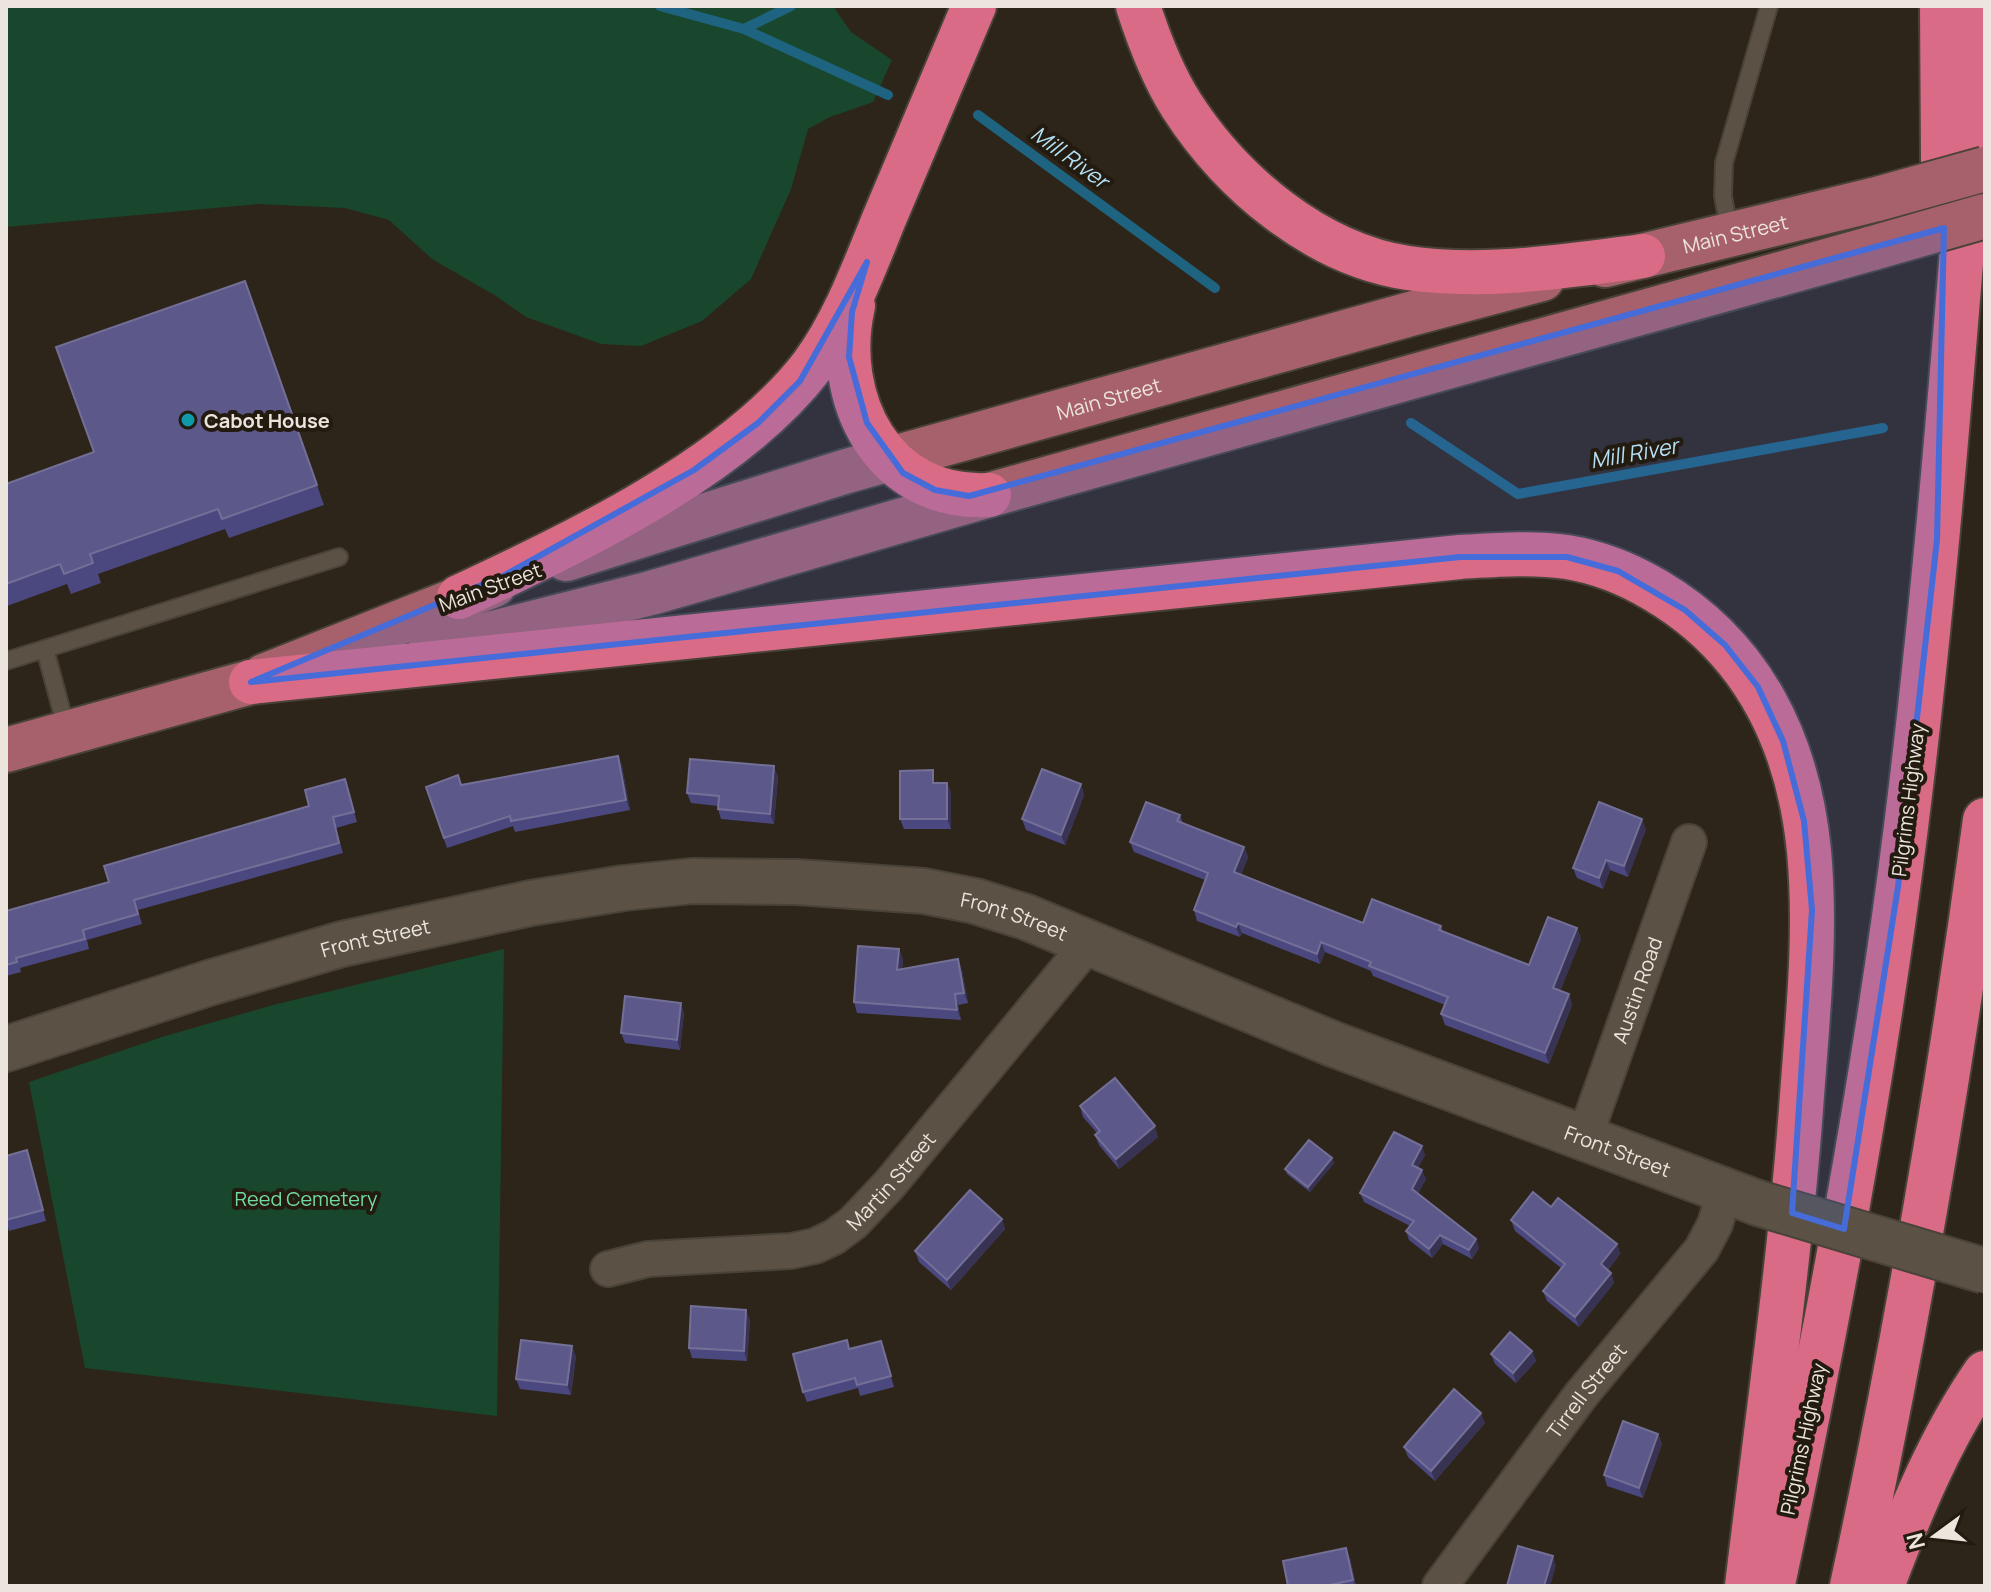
<svg xmlns="http://www.w3.org/2000/svg" width="1991" height="1592" font-family="Manrope,sans-serif">
  <style>
    .green { fill: #18472e }
    .lines { fill: none; stroke-linecap: round; stroke-linejoin: round }
    .stream { stroke: #1e637f; stroke-width: 10 }
    .lane-casing { stroke: #484238; stroke-width: 20 }
    .street-casing { stroke: #484238; stroke-width: 38 }
    .secondary-casing { stroke: #484238; stroke-width: 48 }
    .primary-casing { stroke: #484238; stroke-width: 48 }
    .highway-casing { stroke: #484238; stroke-width: 48 }
    .lane { stroke: #5b5144; stroke-width: 16 }
    .street { stroke: #5b5144; stroke-width: 34 }
    .secondary { stroke: #5b5144; stroke-width: 44 }
    .primary { stroke: #a7616c; stroke-width: 44 }
    .highway { stroke: #d96b87; stroke-width: 44 }
    .secondary-bridge-casing { stroke: #484238; stroke-width: 48; stroke-linecap: butt }
    .primary-bridge-casing { stroke: #484238; stroke-width: 48; stroke-linecap: butt }
    .secondary-bridge { stroke: #5b5144; stroke-width: 44 }
    .primary-bridge { stroke: #a7616c; stroke-width: 44 }
    .wall { fill: #4b4880 }
    .shaded-wall { fill: #383353 }
    .building { fill: #5c598a; stroke: #736f97; stroke-width: 2 }
    .marked { fill: #466cd9; fill-opacity: 0.2; stroke: #466cd9; stroke-width: 6; stroke-linejoin: round }
    .culture-dot { fill: #0f9aa8; stroke: #231b10; stroke-width: 3 }
    .labels { text-anchor: middle; dominant-baseline: central; stroke-width: 8; stroke-linejoin: round; paint-order: stroke }
    .street-label { font-size: 20px; fill: #ebe5dd; stroke: #231b10 }
    .poi-label { font-size: 20px; font-weight: bold; fill: #ebe5dd; stroke: #231b10; text-anchor: start }
    .park-label { font-size: 20px; fill: #71db9f; stroke: #231b10 }
    .water-label { font-size: 22px; font-style: italic; fill: #b5dff4; stroke: #231b10 }
  </style>
  <rect width="100%" height="100%" fill="#2d2519"/>
  <g class="green">
    <polygon points="6,6 833,6 851,32 892,60 873,102 830,117 808,129 791,189 751,279 702,321 641,346 601,344 526,317 496,296 432,259 389,220 345,208 258,204 6,227"/>
    <polygon points="504,949 497,1416 85,1368 29,1082 162,1037 273,1005"/>
  </g>
  <g class="lines">
    <g class="stream">
      <polyline points="660,6 744,29 888,95"/>
      <polyline points="744,29 791,6"/>
      <polyline points="978,115 1215,288"/>
      <polyline points="1411,423 1518,494 1883,428"/>
    </g>
    <g class="lane-casing">
      <g id="lane">
        <polyline points="1730,234 1723,196 1724,163 1769,6"/>
        <polyline points="45,649 67,731"/>
        <polyline points="6,661 339,557"/>
      </g>
    </g>
    <g class="street-casing">
      <g id="street">
        <path id="s1" d="M1584 1139 1689 842"/>
        <path id="s2" d="M608 1269 648 1259 791 1251 815 1246 834 1237 853 1223 889 1185 1088 944"/>
        <path id="s3" d="M1440 1586 1581 1395 1702 1249 1715 1224 1725 1191"/>
      </g>
    </g>
    <g class="secondary-casing">
      <g id="secondary">
        <path id="s4" d="M6 1049 212 982 342 944 531 903 624 888 692 881 797 882 924 891 975 901 1026 917 1333 1044 1758 1203"/>
      </g>
    </g>
    <g class="primary-casing">
      <g id="primary">
        <path id="s5" d="M1605 265 1877 199"/>
        <path id="s6" d="M566 559 847 471 1414 313 1542 279"/>
        <polyline points="430,649 651,593 989,495 1873,248"/>
        <polyline points="264,676 494,585"/>
        <polyline points="6,750 251,682 288,676"/>
      </g>
    </g>
    <g class="highway-casing">
      <g id="highway">
        <path d="M1138 6C1149 40 1162 75 1182 106 1231 182 1315 254 1408 268 1485 279 1566 266 1643 256"/>
        <polyline points="1942,6 1943,160"/>
        <path d="M853 306C832 399 883 501 989 495"/>
        <path d="M459 597C574 543 734 468 812 366 844 323 864 268 884 219 914 148 944 77 974 6"/>
        <path d="M251 682 1460 557C1495 555 1532 552 1567 557 1598 562 1628 574 1655 590 1752 647 1798 741 1809 851 1817 937 1807 1024 1801 1109 1789 1269 1766 1427 1747 1586"/>
        <path d="M1773 1584C1826 1333 1874 1082 1906 827 1940 555 1959 280 1982 6"/>
        <path d="M1852 1586C1907 1332 1950 1078 1985 820"/>
        <path d="M1882 1586C1910 1512 1940 1438 1985 1373"/>
      </g>
    </g>
    <use href="#lane" class="lane"/>
    <use href="#street" class="street"/>
    <use href="#secondary" class="secondary"/>
    <use href="#primary" class="primary"/>
    <use href="#highway" class="highway"/>
    <g class="secondary-bridge-casing">
      <polyline id="secondary-bridge" points="1758,1203 1985,1271"/>
    </g>
    <g class="primary-bridge-casing">
      <g id="primary-bridge">
        <polyline points="1877,199 1985,169"/>
        <polyline points="1873,248 1985,216"/>
      </g>
    </g>
    <use href="#secondary-bridge" class="secondary-bridge"/>
    <use href="#primary-bridge" class="primary-bridge"/>
  </g>
  <g class="wall">
    <polygon points="245,281 324,505 229,538 225,529 98,574 101,583 71,594 67,584 7,606 6,484 94,452"/>
    <polygon points="618,756 622,766 630,810 515,832 513,826 447,848 426,787 461,785"/>
    <polygon points="778,776 774,824 721,819 718,809 718,806 691,803 687,793"/>
    <polygon points="345,779 357,822 336,828 343,853 138,910 142,924 87,940 89,949 20,968 21,972 6,976 6,911 109,882 309,806"/>
    <polygon points="937,781 937,783 947,783 951,793 951,829 904,829 900,819"/>
    <polygon points="1081,784 1084,795 1065,845 1026,830 1022,819"/>
    <polygon points="1180,815 1183,824 1244,847 1248,857 1241,875 1363,923 1441,926 1443,932 1529,965 1577,928 1581,939 1560,991 1569,994 1572,1005 1549,1064 1445,1025 1441,1014 1445,1005 1373,976 1371,971 1325,952 1320,964 1242,933 1240,937 1197,921 1194,910 1205,880 1134,852 1130,842"/>
    <polygon points="1646,829 1628,877 1610,870 1603,889 1577,878 1573,868"/>
    <polygon points="899,949 903,960 902,969 962,970 968,1003 958,1005 961,1020 857,1013 854,1002"/>
    <polygon points="684,1013 680,1050 625,1043 621,1033"/>
    <polygon points="1080,1106 1158,1137 1119,1169 1099,1145 1095,1135 1097,1133 1083,1117"/>
    <polygon points="1425,1155 1418,1168 1426,1179 1418,1193 1476,1239 1479,1248 1472,1259 1443,1244 1432,1258 1409,1240 1406,1231 1410,1226 1364,1202 1360,1193"/>
    <polygon points="6,1156 30,1160 46,1221 9,1231 6,1221"/>
    <polygon points="1332,1158 1334,1163 1310,1192 1287,1174 1285,1169"/>
    <polygon points="1551,1207 1617,1244 1620,1254 1608,1270 1611,1273 1614,1283 1579,1327 1547,1301 1543,1291 1561,1268 1515,1231 1511,1220"/>
    <polygon points="1002,1219 1005,1229 951,1290 919,1262 915,1251"/>
    <polygon points="750,1320 747,1361 692,1358 689,1348"/>
    <polygon points="881,1341 894,1387 860,1396 858,1388 807,1402 803,1392 850,1349"/>
    <polygon points="1532,1351 1536,1361 1516,1383 1495,1364 1491,1354"/>
    <polygon points="576,1356 571,1395 520,1389 516,1379"/>
    <polygon points="1485,1423 1435,1481 1408,1457 1404,1447"/>
    <polygon points="1658,1434 1662,1444 1643,1498 1607,1486 1604,1475"/>
    <polygon points="1350,1558 1356,1586 1288,1586"/>
  </g>
  <g class="shaded-wall">
    <polygon points="618,756 622,766 630,810 626,800"/>
    <polygon points="774,766 778,776 774,824 770,814"/>
    <polygon points="947,783 951,793 951,829 947,819"/>
    <polygon points="1081,784 1084,795 1065,845 1061,835"/>
    <polygon points="1642,819 1646,829 1628,877 1624,866"/>
    <polygon points="1244,847 1248,857 1238,882 1234,872"/>
    <polygon points="1606,860 1610,870 1603,889 1599,878"/>
    <polygon points="1238,923 1242,933 1240,937 1236,927"/>
    <polygon points="1577,928 1581,939 1557,999 1553,988"/>
    <polygon points="1321,942 1325,952 1320,964 1317,954"/>
    <polygon points="899,949 903,960 901,980 897,970"/>
    <polygon points="958,959 962,970 968,1003 964,993"/>
    <polygon points="955,994 958,1005 961,1020 957,1010"/>
    <polygon points="1569,994 1572,1005 1549,1064 1545,1053"/>
    <polygon points="681,1003 684,1013 680,1050 677,1040"/>
    <polygon points="1155,1126 1158,1137 1119,1169 1116,1159"/>
    <polygon points="1422,1146 1425,1155 1415,1174 1412,1165"/>
    <polygon points="1332,1158 1334,1163 1310,1192 1308,1187"/>
    <polygon points="1422,1170 1426,1179 1416,1198 1412,1189"/>
    <polygon points="1002,1219 1005,1229 951,1290 947,1280"/>
    <polygon points="1440,1235 1443,1244 1432,1258 1429,1249"/>
    <polygon points="1476,1239 1479,1248 1472,1259 1469,1250"/>
    <polygon points="1617,1244 1620,1254 1604,1275 1601,1264"/>
    <polygon points="1611,1273 1614,1283 1579,1327 1575,1317"/>
    <polygon points="746,1310 750,1320 747,1361 744,1351"/>
    <polygon points="572,1346 576,1356 571,1395 567,1385"/>
    <polygon points="1532,1351 1536,1361 1516,1383 1513,1373"/>
    <polygon points="1481,1413 1485,1423 1435,1481 1431,1471"/>
    <polygon points="1658,1434 1662,1444 1643,1498 1639,1488"/>
    <polygon points="1346,1548 1350,1558 1356,1586 1353,1580"/>
    <polygon points="1553,1556 1556,1566 1550,1586 1544,1586"/>
  </g>
  <g class="building">
    <polygon points="245,281 317,485 222,519 218,509 90,554 93,563 64,574 60,564 6,584 6,484 94,452 56,347"/>
    <polygon points="618,756 626,800 511,821 510,816 444,838 426,787 458,775 461,785"/>
    <polygon points="690,759 774,766 770,814 718,809 719,796 687,793"/>
    <polygon points="1042,769 1081,784 1061,835 1022,819"/>
    <polygon points="933,770 933,783 947,783 947,819 900,819 900,771"/>
    <polygon points="345,779 354,812 333,817 339,843 134,900 138,914 83,930 85,939 16,958 17,962 6,965 6,911 109,882 104,866 309,806 305,790"/>
    <polygon points="1146,802 1180,815 1177,821 1244,847 1234,872 1363,923 1372,899 1441,926 1439,930 1529,965 1548,917 1577,928 1553,988 1569,994 1545,1053 1441,1014 1448,997 1369,966 1371,962 1321,942 1317,954 1238,923 1236,927 1194,910 1208,873 1130,842"/>
    <polygon points="1599,802 1642,819 1624,866 1606,860 1599,878 1573,868"/>
    <polygon points="858,946 899,949 897,970 958,959 964,993 955,994 957,1010 854,1002"/>
    <polygon points="625,996 681,1003 677,1040 621,1033"/>
    <polygon points="1115,1078 1155,1126 1116,1159 1095,1135 1100,1131 1080,1106"/>
    <polygon points="1394,1132 1422,1146 1412,1165 1422,1170 1412,1189 1476,1239 1469,1250 1440,1235 1429,1249 1406,1231 1414,1221 1360,1193"/>
    <polygon points="1309,1140 1332,1158 1308,1187 1285,1169"/>
    <polygon points="27,1150 43,1210 6,1220 6,1156"/>
    <polygon points="970,1190 1002,1219 947,1280 915,1251"/>
    <polygon points="1533,1192 1551,1207 1558,1198 1617,1244 1601,1264 1611,1273 1575,1317 1543,1291 1565,1264 1511,1220"/>
    <polygon points="691,1306 746,1310 744,1351 689,1348"/>
    <polygon points="1510,1332 1532,1351 1513,1373 1491,1354"/>
    <polygon points="521,1340 572,1346 567,1385 516,1379"/>
    <polygon points="847,1340 849,1349 881,1341 891,1376 857,1385 855,1378 803,1392 793,1354"/>
    <polygon points="1454,1389 1481,1413 1431,1471 1404,1447"/>
    <polygon points="1623,1421 1658,1434 1639,1488 1604,1475"/>
    <polygon points="1518,1546 1553,1556 1544,1586 1507,1586"/>
    <polygon points="1346,1548 1353,1580 1325,1586 1288,1586 1283,1561"/>
  </g>
  <path class="marked" d="M1944 228 1937 540 1898 887 1844 1229 1792 1213 1812 910 1804 821 1783 741 1758 687 1725 645 1685 610 1618 571 1567 557H1460L251 682 503 576 694 470 758 423 800 381 867 262 852 312 849 357 867 423 903 473 935 490 969 496Z"/>
  <circle class="culture-dot" cx="188" cy="420" r="8"/>
  <g class="labels">
    <g class="street-label">
      <text stroke="none"><textPath href="#s5" startOffset="134">Main Street</textPath></text>
      <text stroke="none"><textPath href="#s6" startOffset="566">Main Street</textPath></text>
      <text transform="translate(490 587) rotate(-20)">Main Street</text>
      <text transform="translate(1908 800) rotate(-83)">Pilgrims Highway</text>
      <text stroke="none"><textPath href="#s4" startOffset="1034">Front Street</textPath></text>
      <text stroke="none"><textPath href="#s4" startOffset="386">Front Street</textPath></text>
      <text stroke="none"><textPath href="#s1" startOffset="158">Austin Road</textPath></text>
      <text stroke="none"><textPath href="#s4" startOffset="1682">Front Street</textPath></text>
      <text stroke="none"><textPath href="#s2" startOffset="310">Martin Street</textPath></text>
      <text stroke="none"><textPath href="#s3" startOffset="244">Tirrell Street</textPath></text>
      <text transform="translate(1803 1439) rotate(-78)">Pilgrims Highway</text>
    </g>
    <g class="poi-label">
      <text x="204" y="420">Cabot House</text>
    </g>
    <g class="park-label">
      <text x="306" y="1198">Reed Cemetery</text>
    </g>
    <g class="water-label">
      <text transform="translate(1070 157) rotate(36)">Mill River</text>
      <text transform="translate(1634 453) rotate(-10)">Mill River</text>
    </g>
  </g>
  <rect width="1991" height="1592" fill="none" stroke="#ebe5dd" stroke-width="16"/>
  <g transform="translate(1935 1536) rotate(255)" stroke="#231b10" stroke-width="6" paint-order="stroke">
  <path d="M0-6L14 30L0 20L-14 30Z" fill="#ebe5dd"/>
  <text y="-12" font-size="22" font-weight="bold" text-anchor="middle" fill="#ebe5dd">N</text>
  </g>
</svg>
